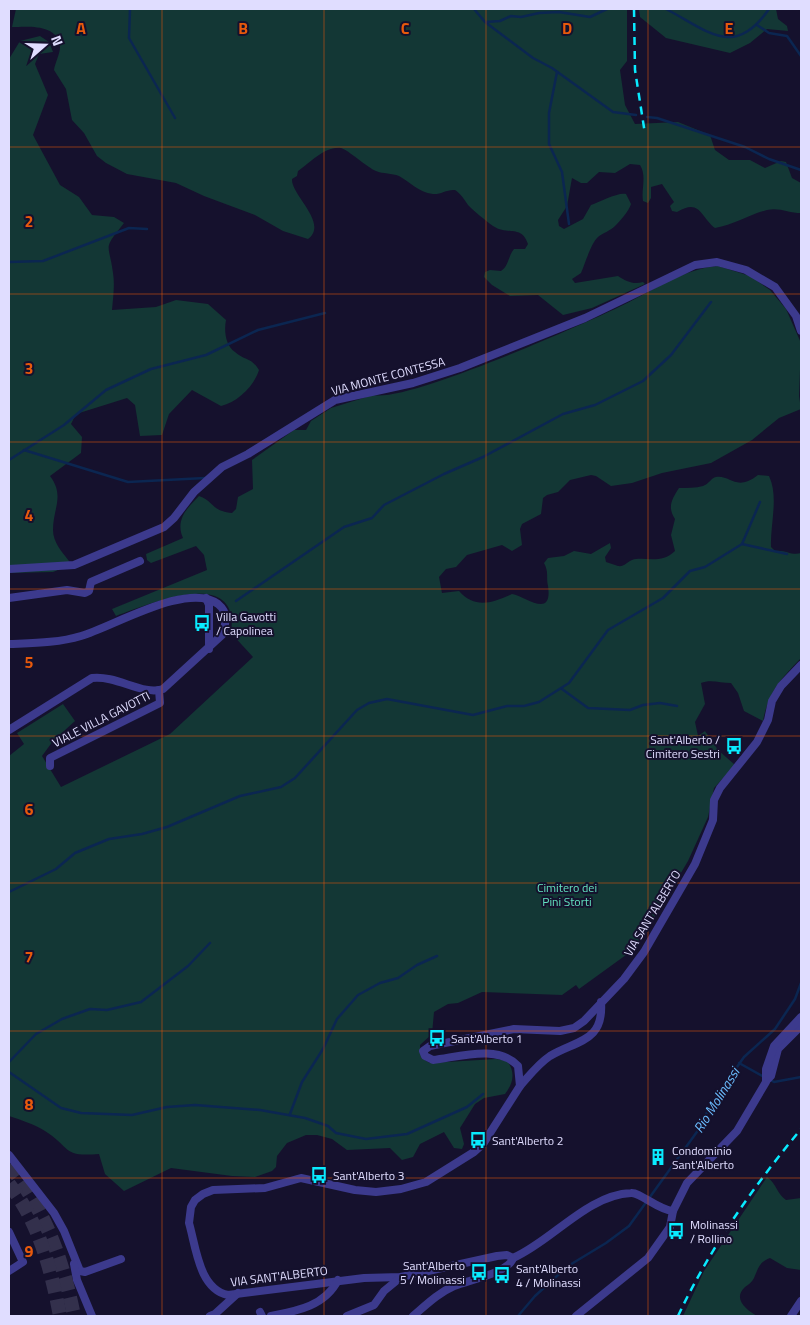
<svg xmlns="http://www.w3.org/2000/svg" width="810" height="1325" font-family="'Titillium Web',sans-serif">
  <style>
    .green { fill: #133735 }
    .lines { fill: none; stroke-linecap: round; stroke-linejoin: round }
    .stream { stroke: #0b2651; stroke-width: 2.5 }
    .highway-tunnel { stroke: #33304c; stroke-width: 14; stroke-dasharray: 14 7; stroke-linecap: butt }
    .street { stroke: #3c3a8d; stroke-width: 8 }
    .rail { stroke: #09ebff; stroke-width: 2.5; stroke-dasharray: 8 6; stroke-linecap: butt }
    .grid { fill: none; stroke: #e8590c; stroke-width: 1; stroke-opacity: 0.55 }
    .labels { text-anchor: middle; dominant-baseline: central; stroke-width: 4; stroke-linejoin: round; paint-order: stroke }
    .street-label { font-size: 12px; fill: #e0ddff; stroke: #15112d }
    .poi-label { font-size: 12px; fill: #e0ddff; stroke: #15112d; text-anchor: start }
    .park-label { font-size: 12px; fill: #63e5c2; stroke: #15112d }
    .water-label { font-size: 14px; font-style: italic; fill: #6bbdff; stroke: #15112d }
    .grid-label { font-size: 16px; text-anchor: middle; font-weight: bold; fill: #e8590c; stroke: #15112d; stroke-width: 4; stroke-linejoin: round; paint-order: stroke }
  </style>
  <rect width="100%" height="100%" fill="#15112d"/>
  <g class="green">
    <path d="M16 9H627V61L620 70 625 105 635 124 678 122 710 135 715 150 729 160H750L765 168 781 161 786 162 792 178 801 183V213C789 213 779 207 767 210 748 215 734 225 715 228 700 216 700 198 677 212L672 211 670 206 674 202 662 184 651 187V198L648 203 643 201C641 189 647 176 640 165L630 164 615 173 599 172 587 183H581L572 178 567 206 558 220 559 226 564 229 583 219 591 205C600 202 618 192 626 194L631 204C629 211 620 221 615 226 610 231 603 233 598 237 591 243 585 264 581 273L572 279 575 283 618 276C626 281 633 285 643 282L645 284 592 308 563 315 538 295 510 296 492 285 484 277 485 272 490 270 501 271C509 266 508 256 514 249H525L528 244C521 224 508 236 493 226 485 220 475 212 468 205 464 199 461 194 455 190 447 189 440 195 433 194 418 192 410 182 399 176 392 173 383 174 376 171 368 168 347 149 341 148 325 146 310 163 298 171L297 176 292 179C291 195 329 223 308 239L283 231 255 215 204 196 176 183 127 174 106 163 97 156 84 133 72 120 66 89 54 70C55 63 60 54 60 47 58 23 27 27 12 27Z"/>
    <polygon points="639,9 776,9 778,19 787,26 788,31 767,29 750,43 730,53 666,38 640,17"/>
    <path d="M40 36 49 42 53 52 39 54 35 64 48 95 33 135 60 185 79 197 92 215 114 217 124 223C102 251 109 242 113 273 115 285 113 298 112 310L156 307 176 300 208 304 226 320C224 330 225 345 235 352 245 361 251 357 259 370 254 386 238 402 221 406L192 390 169 414 162 435 140 436 135 405 127 398 76 414 71 424 82 437 81 453 50 476C65 496 53 508 53 530 53 542 62 552 69 561L68 566 53 572 9 573V59L20 41Z"/>
    <path d="M718 266 750 276 770 290 786 309 801 343 799 396 801 409 779 418 752 440 711 463 662 473 632 483 611 486 596 476 591 475 570 480 558 492 547 495 543 498 541 514 522 524 520 529 522 545 512 551 502 545 467 555 456 567 446 569 439 577 442 593 459 591C475 609 492 603 512 594 525 596 553 620 548 586 546 577 549 572 544 563L548 558 564 556 574 551 591 554 610 543 611 548 605 557 606 562C610 563 614 565 618 566 624 567 627 562 632 560 644 556 661 565 675 551L671 535 675 519C667 507 672 499 679 488 687 488 696 488 703 486 709 484 711 478 716 477 731 475 736 492 758 475L769 476C779 497 770 525 771 547L775 551C785 549 791 556 801 553V658C780 680 769 691 763 721L744 711 738 693 731 683C721 683 710 679 701 683L705 704 695 722 698 736 705 731 718 750 735 765 714 788 708 817 688 861 637 947 579 989 576 985 562 995 482 992 458 1003 448 1004 434 1012 432 1034 420 1045C420 1054 422 1060 430 1063L496 1059 507 1061C516 1072 513 1084 505 1094L484 1098 475 1104 460 1128 464 1144 462 1149 454 1148 444 1132 420 1144 413 1157 402 1160 390 1148 347 1150 332 1139 317 1135H306L287 1143 277 1156 276 1167 272 1171 255 1177 232 1176 171 1168 124 1191 105 1174 99 1154C61 1157 72 1148 45 1131 34 1124 21 1120 9 1116V756L24 744 17 733 63 704 75 721 53 741 42 756 61 787 170 734 253 657 231 633C241 564 147 605 116 616L112 609 207 570 204 555 196 546 151 563 147 560 146 554 183 538C175 520 187 508 199 496 214 501 211 511 232 513L236 509 238 497 253 489 252 460 294 430H306L311 421 331 408 373 395C406 403 579 326 617 308 650 293 681 269 718 266Z"/>
    <path d="M767 1177C776 1183 777 1194 786 1200L801 1198V1270L787 1268 770 1258C759 1262 758 1269 754 1278 752 1282 749 1284 745 1287 732 1299 747 1310 757 1316H683L704 1271Z"/>
  </g>
  <g class="lines">
    <g class="stream">
      <polyline points="130,9 129,38 175,118"/>
      <polyline points="474,9 485,22 533,58 552,68 613,112 636,115"/>
      <path d="M666 9C707 30 734 60 769 9"/>
      <polyline points="486,22 500,21 511,16 521,17 539,13 559,12 590,17 607,9"/>
      <polyline points="757,25 769,33 787,36 801,56"/>
      <polyline points="557,72 549,113 549,144 562,172 569,224"/>
      <polyline points="647,117 657,118 745,147 769,159 801,170"/>
      <polyline points="9,262 43,261 129,228 147,229"/>
      <polyline points="24,450 128,482 205,478"/>
      <polyline points="9,460 64,425 106,390 151,369 206,355 258,330 325,313"/>
      <polyline points="742,544 787,554"/>
      <polyline points="236,601 344,527 372,518 384,505 444,474 483,457 563,414 595,405 643,381 671,355 711,302"/>
      <polyline points="562,689 588,708 630,710 643,705 660,703 677,706"/>
      <polyline points="9,892 56,869 75,853 109,839 142,834 167,827 240,796 281,787 295,778 357,710 369,703 387,699 473,715 507,706 524,706 539,702 569,683 608,630 663,598 690,571 705,567 742,544 760,502"/>
      <polyline points="9,1062 36,1034 62,1019 90,1009 107,1010 141,1002 188,966 210,943"/>
      <polyline points="739,1063 764,1077"/>
      <polyline points="9,1072 61,1108 81,1113 132,1115 167,1107 195,1105 260,1110 305,1118 328,1126 336,1133 366,1139 407,1134 467,1107 483,1094"/>
      <polyline points="769,1079 774,1082 801,1077"/>
      <polyline points="290,1114 302,1082 323,1049 337,1019 358,995 380,983 398,978 417,965 437,956"/>
      <polyline points="518,1316 535,1296 568,1266 606,1243 629,1226 699,1129 711,1104 744,1057 775,1029 795,999 801,983"/>
    </g>
    <g class="highway-tunnel">
      <path d="M9 1165C45 1210 63 1260 74 1316"/>
      <path d="M9 1184C39 1222 51 1269 60 1316"/>
    </g>
    <g class="street">
      <polyline points="9,569 74,565 164,527 174,518 194,492 222,467 248,454 335,400 413,383 460,368 585,318 695,265 717,262 746,270 775,287 796,316 801,331"/>
      <polyline points="9,598 67,590 85,593 89,591 91,582 140,561"/>
      <polyline points="206,598 209,605 209,649"/>
      <path d="M9 644C33 643 58 643 81 636 113 627 188 581 218 604 229 613 226 623 222 635L163 689C143 696 117 675 92 678L9 730"/>
      <polyline points="50,766 50,758 160,703 159,690"/>
      <polyline points="767,1080 771,1076 778,1049 801,1026"/>
      <path d="M520 1086C529 1076 538 1064 550 1056 577 1040 604 1042 601 1002"/>
      <polyline points="9,1155 54,1213 64,1231 80,1271 85,1272 121,1259"/>
      <polyline points="673,1211 687,1183 737,1131 766,1082 766,1069 774,1046 801,1017"/>
      <polyline points="9,1232 23,1262 9,1271"/>
      <path d="M513 1258 507 1255 497 1256 401 1277 364 1278 228 1295C199 1289 196 1247 189 1223L191 1207 195 1200 203 1194 213 1190 265 1188 301 1178 355 1190 376 1192 401 1189 426 1182 474 1152 483 1144 520 1086 518 1066C498 1044 459 1057 433 1060L425 1056 423 1051 430 1046 514 1029 560 1031 574 1028 584 1021 624 979 644 952 695 864 713 820 714 800 720 788 757 742 768 720 772 701 781 686 801 665"/>
      <path d="M513 1258C552 1241 587 1195 631 1193 640 1192 658 1210 673 1211L670 1227 648 1258 576 1316"/>
      <polyline points="74,1264 77,1280 92,1316"/>
      <polyline points="260,1312 262,1316"/>
      <polyline points="210,1316 215,1314 238,1293"/>
      <path d="M271 1316C297 1311 325 1306 338 1280"/>
      <polyline points="347,1316 374,1305 384,1291 401,1277"/>
      <path d="M413 1316C426 1305 438 1293 454 1286 468 1280 509 1273 513 1258"/>
      <polyline points="791,1316 801,1301"/>
    </g>
    <g class="rail">
      <polyline points="634,9 635,70 645,134"/>
      <path d="M678 1316C710 1248 753 1187 801 1129"/>
    </g>
  </g>
  <path class="grid" d="M162 9V1316M324 9V1316M486 9V1316M648 9V1316M9 147H801M9 294H801M9 442H801M9 589H801M9 736H801M9 883H801M9 1031H801M9 1178H801"/>
  <defs>
    <g id="bus-bare" transform="scale(1.35)"><path d="M-5-6H5V4H4V6H2V4H-2V6H-4V4H-5ZM-3.5-4V0h7V-4ZM-3.5 1.2v1.5H-2V1.2ZM2 1.2v1.5H3.5V1.2Z" fill="#09ebff" stroke="#15112d" stroke-width="2.5" paint-order="stroke"/></g>
    <g id="building-bare" transform="scale(1.35)"><path d="M-4-6H4V6H1V3H-1V6H-4ZM-2.5-4.3h1.7v1.8h-1.7ZM.8-4.3h1.7v1.8H.8ZM-2.5-1h1.7V.8h-1.7ZM.8-1h1.7V.8H.8Z" fill="#09ebff" stroke="#15112d" stroke-width="2.5" paint-order="stroke"/></g>
  </defs>
  <g fill-rule="evenodd">
    <use href="#bus-bare" x="202" y="623"/>
    <use href="#bus-bare" x="734" y="746"/>
    <use href="#bus-bare" x="437" y="1038"/>
    <use href="#bus-bare" x="478" y="1140"/>
    <use href="#building-bare" x="658" y="1157"/>
    <use href="#bus-bare" x="319" y="1175"/>
    <use href="#bus-bare" x="676" y="1231"/>
    <use href="#bus-bare" x="479" y="1272"/>
    <use href="#bus-bare" x="502" y="1275"/>
  </g>
  <g class="labels">
    <g class="street-label">
      <text transform="translate(388 376) rotate(-15)">VIA MONTE CONTESSA</text>
      <text transform="translate(101 719) rotate(-27)">VIALE VILLA GAVOTTI</text>
      <text transform="translate(652 913) rotate(-59)">VIA SANT'ALBERTO</text>
      <text transform="translate(279 1276) rotate(-7)">VIA SANT'ALBERTO</text>
    </g>
    <g class="poi-label">
      <text x="216" y="616">Villa Gavotti<tspan x="216" dy="14">/ Capolinea</tspan></text>
      <text x="720" y="739" text-anchor="end">Sant'Alberto /<tspan x="720" dy="14">Cimitero Sestri</tspan></text>
      <text x="451" y="1038">Sant'Alberto 1</text>
      <text x="492" y="1140">Sant'Alberto 2</text>
      <text x="672" y="1150">Condominio<tspan x="672" dy="14">Sant'Alberto</tspan></text>
      <text x="333" y="1175">Sant'Alberto 3</text>
      <text x="690" y="1224">Molinassi<tspan x="690" dy="14">/ Rollino</tspan></text>
      <text x="465" y="1265" text-anchor="end">Sant'Alberto<tspan x="465" dy="14">5 / Molinassi</tspan></text>
      <text x="516" y="1268">Sant'Alberto<tspan x="516" dy="14">4 / Molinassi</tspan></text>
    </g>
    <g class="park-label">
      <text x="567" y="887">Cimitero dei<tspan x="567" dy="14">Pini Storti</tspan></text>
    </g>
    <g class="water-label">
      <text transform="translate(716 1100) rotate(-58)">Rio Molinassi</text>
    </g>
  </g>
  <g class="grid-label">
    <text x="81" y="34">A</text>
    <text x="243" y="34">B</text>
    <text x="405" y="34">C</text>
    <text x="567" y="34">D</text>
    <text x="729" y="34">E</text>
    <text x="29" y="227">2</text>
    <text x="29" y="374">3</text>
    <text x="29" y="521">4</text>
    <text x="29" y="668">5</text>
    <text x="29" y="815">6</text>
    <text x="29" y="963">7</text>
    <text x="29" y="1110">8</text>
    <text x="29" y="1257">9</text>
  </g>
  <rect width="810" height="1325" fill="none" stroke="#e0ddff" stroke-width="20"/>
  <g transform="translate(45 45) rotate(70)" stroke="#15112d" stroke-width="4" paint-order="stroke">
  <path d="M0-4L9 19L0 12L-9 19Z" fill="#e0ddff"/>
  <text y="-8" font-size="14" font-weight="bold" text-anchor="middle" fill="#e0ddff">N</text>
  </g>
</svg>
